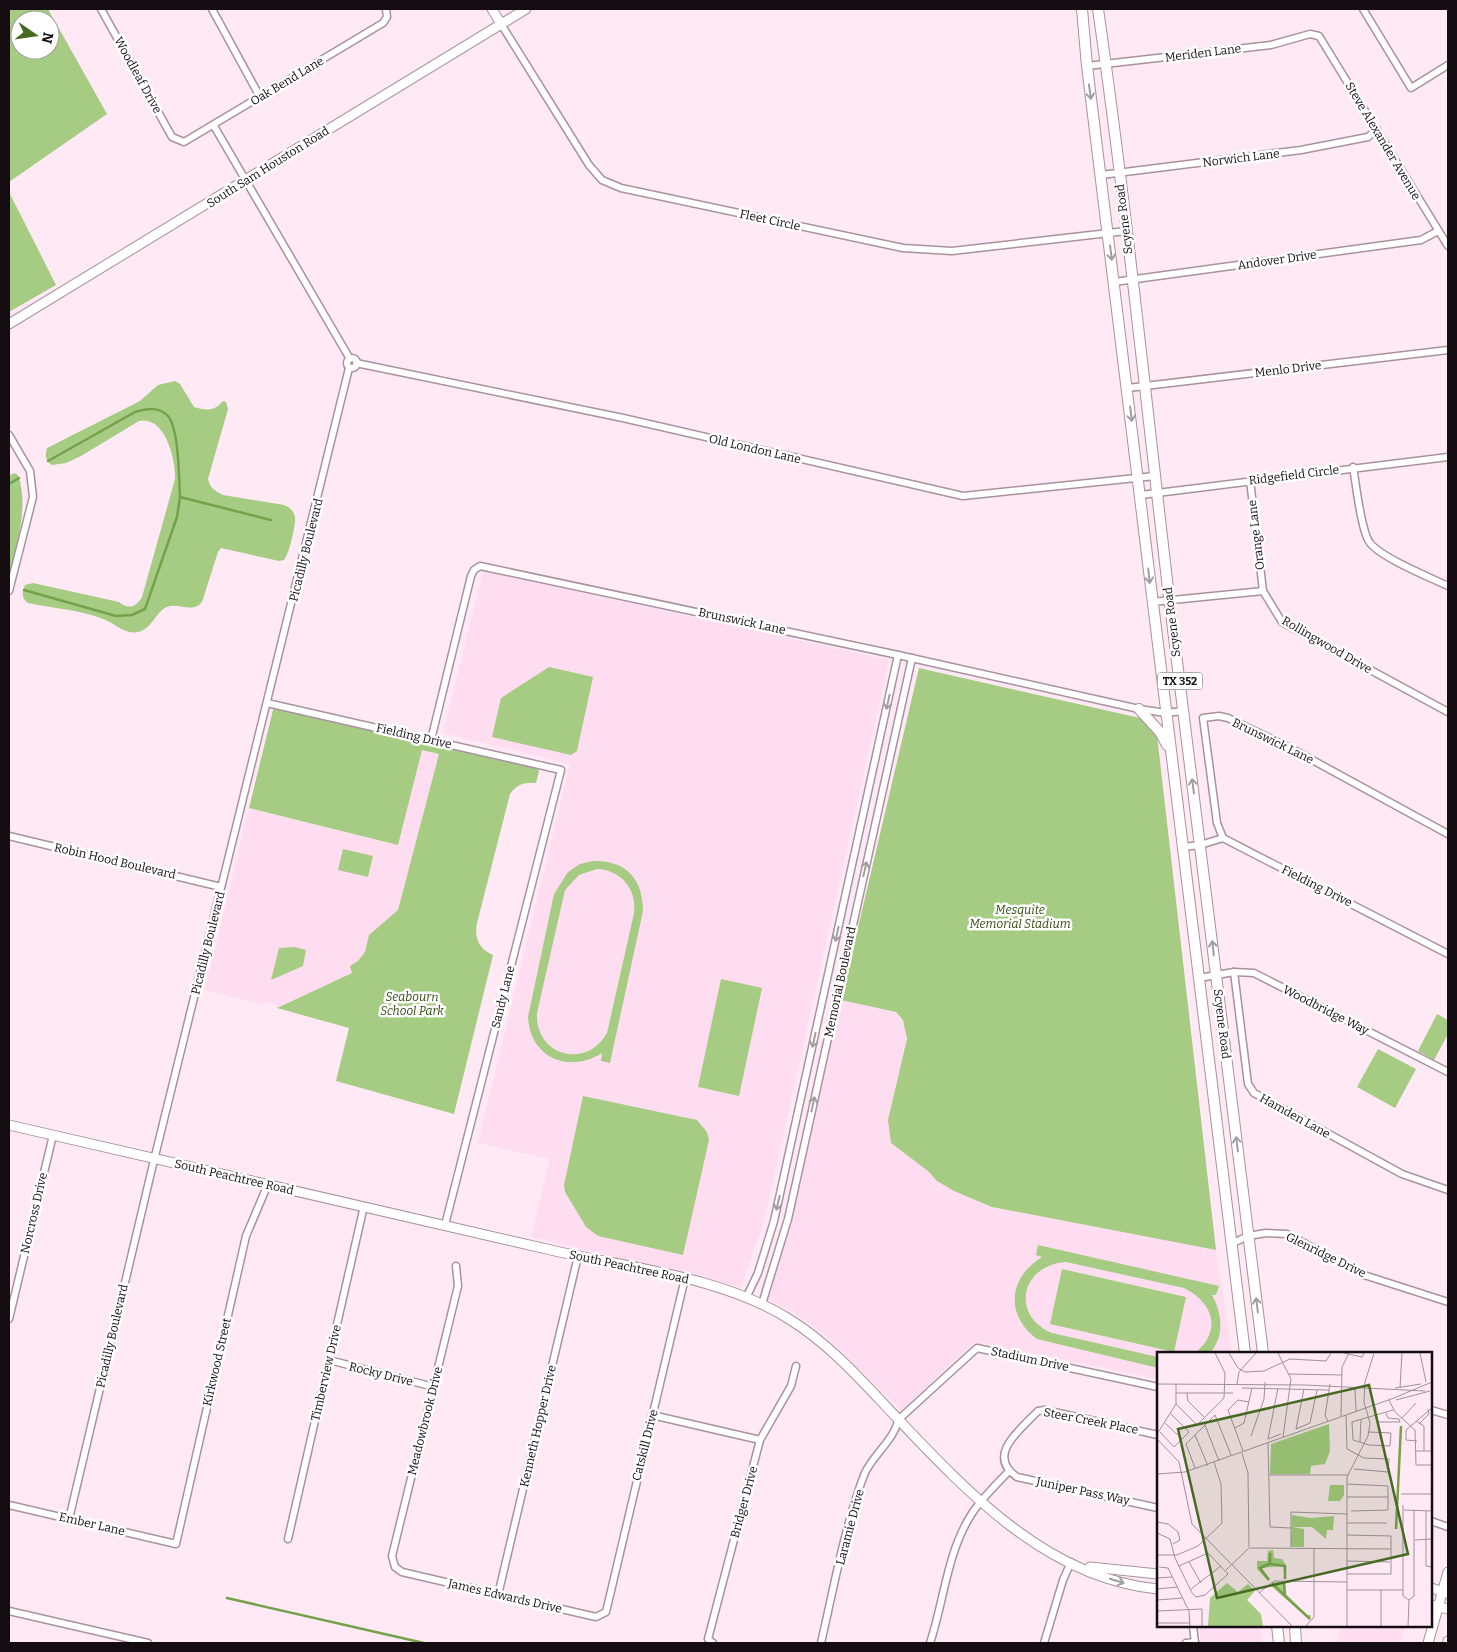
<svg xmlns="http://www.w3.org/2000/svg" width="1457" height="1652" font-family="Bitter,serif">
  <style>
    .built { fill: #ffddf0 }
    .green { fill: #a5cc82; fill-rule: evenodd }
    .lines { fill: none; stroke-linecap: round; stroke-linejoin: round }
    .stream { stroke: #75a14a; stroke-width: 2.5 }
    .street-casing { stroke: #a9919f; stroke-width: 9 }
    .secondary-casing { stroke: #a9919f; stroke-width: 11 }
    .primary-casing { stroke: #a9919f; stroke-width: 12 }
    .street { stroke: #fff; stroke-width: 6 }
    .secondary { stroke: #fff; stroke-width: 9 }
    .primary { stroke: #fff; stroke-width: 10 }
    .oneway { stroke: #a19ea0 }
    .labels { text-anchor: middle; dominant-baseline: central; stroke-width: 5; stroke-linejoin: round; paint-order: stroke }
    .shield { fill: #fff; stroke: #5a5558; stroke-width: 1 }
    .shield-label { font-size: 11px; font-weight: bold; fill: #140c11 }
    .street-label { font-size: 12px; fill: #140c11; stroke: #fff }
    .park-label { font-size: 12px; font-style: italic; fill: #2f4c0d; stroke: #fff }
    .inset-river { fill: none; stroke: #75a14a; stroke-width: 2.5 }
    .inset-road { fill: none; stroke: #a0919a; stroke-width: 1 }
    .view { fill: #476a22; fill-opacity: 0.15; stroke: #476a22; stroke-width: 2.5 }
    .inset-edge { fill: none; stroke: #140c11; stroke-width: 2.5 }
  </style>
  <rect width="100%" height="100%" fill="#fee9f5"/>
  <g class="built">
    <polygon points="483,571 889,660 764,1222 741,1287 531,1237 550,1159 478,1143 570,764 443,733"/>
    <polygon points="422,750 439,754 398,910 369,935 365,952 353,973 277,1008 273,1002 261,1004 205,990 249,808 398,845"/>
    <polygon points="841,1000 896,1012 903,1020 928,1171 937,1181 954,1191 992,1207 1216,1250 1232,1353 1158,1353 1158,1379 975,1342 901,1410 826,1336 794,1313 765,1298 771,1285"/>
    <polygon points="1199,1626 1259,1626 1262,1643 1201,1643"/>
    <polygon points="1341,1626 1405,1626 1400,1643 1337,1643"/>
  </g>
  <g class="green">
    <path d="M9 9H48L107 114 9 182ZM20 20H50V50H20Z"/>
    <polygon points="9,192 56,285 9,312"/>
    <path d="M175 381 180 384 194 407C206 411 215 411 223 401L226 402 228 409 208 479C210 488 215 491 223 495L284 505C290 507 294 511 295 517 296 525 289 554 284 560L279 561 221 548 218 552 202 602C193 613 182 604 170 606 156 609 153 629 138 632 124 635 115 623 103 619 82 610 51 608 28 603 21 598 22 593 25 585L33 583 119 602C129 610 136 607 142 597L175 479C176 460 165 415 139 421L81 456 66 463 52 465C45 461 45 455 47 448L140 401 158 385Z"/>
    <path d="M14 473 18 475C29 505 17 545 9 574V476Z"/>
    <polygon points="549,667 593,677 577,751 571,755 492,737 501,698"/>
    <polygon points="919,668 1140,718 1157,735 1216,1250 992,1207 954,1191 937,1181 928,1171 891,1143 888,1120 907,1039 903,1020 896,1012 841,1000"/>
    <path d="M274 706 537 768 539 771 536 783C525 782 517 784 510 794L477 923C474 938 479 949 493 955L454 1114 336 1081 349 1028 277 1008 352 973 350 966 358 961 365 952 369 935 398 910 439 754 422 750 398 845 249 808Z"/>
    <polygon points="343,849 373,856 368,877 338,870"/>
    <path d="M593 861C626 860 643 879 643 911L610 1063 601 1061 602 1053C569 1074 530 1058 528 1017L554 894 568 872 580 864ZM597 869C621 870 637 889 634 913L607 1033C586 1070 535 1056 537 1013L565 890 579 875Z"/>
    <polygon points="295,947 306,950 303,966 271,980 279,948"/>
    <polygon points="721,979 762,988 739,1096 698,1087"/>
    <polygon points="1437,1014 1448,1020 1448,1034 1434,1060 1418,1051"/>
    <polygon points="1378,1049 1416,1069 1395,1108 1357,1087"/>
    <polygon points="583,1096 697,1120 707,1132 709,1140 683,1255 598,1236 586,1227 565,1192 564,1185"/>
    <path d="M1038 1245 1219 1286 1216 1295H1212C1222 1313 1225 1336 1210 1353H1195C1222 1331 1214 1303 1184 1288L1066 1262C1021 1265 1010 1315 1052 1333L1158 1357V1368L1037 1339C1005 1315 1008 1278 1042 1257L1036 1255Z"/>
    <polygon points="1062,1269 1186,1297 1174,1352 1050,1324"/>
  </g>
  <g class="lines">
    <g class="stream">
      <path d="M48 461 135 412C146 409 159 406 168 416 179 429 179 479 180 497"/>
      <polyline points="9,484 19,478"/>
      <polyline points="24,590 116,616 132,615 145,609 177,517 180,497 271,520"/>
      <polyline points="227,1598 424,1643"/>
    </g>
    <g class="street-casing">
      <g id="street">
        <polyline points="101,9 172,137 184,142 383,23 387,17 386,9"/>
        <polyline points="212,9 260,97"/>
        <polyline points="1363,9 1411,88 1448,65"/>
        <polyline points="501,24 589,165 602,180 621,188 903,248 952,251 1126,231"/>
        <polyline points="1087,66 1271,45 1310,34 1319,36 1448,246"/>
        <polyline points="214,126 350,359"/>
        <polyline points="1101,175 1301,150 1368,137 1377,129"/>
        <polyline points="1114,282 1421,240 1438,231"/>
        <circle cx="352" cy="363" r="5"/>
        <polyline points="356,363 623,418 963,496 1155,476"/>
        <polyline points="1128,388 1448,350"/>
        <polyline points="9,435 30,471 33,497 9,591"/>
        <path d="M1353 467C1356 483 1361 532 1370 543 1382 558 1429 577 1448 586"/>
        <polyline points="1250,480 1263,591 1282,622 1448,712"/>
        <polyline points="1141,495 1448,457"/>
        <polyline points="1152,602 1263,591"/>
        <polyline points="267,703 561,770 445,1225"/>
        <polyline points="431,740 471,576 474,570 480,566 898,655 1139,709 1166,713 1183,711"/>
        <polyline points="9,836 221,887"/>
        <polyline points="1223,838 1217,823 1203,718 1219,716 1228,718 1294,750 1448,834"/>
        <polyline points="1183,847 1200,845 1223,838 1448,954"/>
        <polyline points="1234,972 1248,1084 1254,1093 1402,1174 1448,1190"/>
        <polyline points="1199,978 1234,972 1254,973 1448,1072"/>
        <polyline points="1231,1244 1248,1236 1266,1233 1287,1234 1364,1275 1448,1302"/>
        <polyline points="456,1266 458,1286 392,1556 395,1567 402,1572 596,1617 606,1612 685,1278"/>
        <polyline points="746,1298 758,1273 774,1221 898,655"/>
        <polyline points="762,1304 788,1219 912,658"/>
        <polyline points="9,1319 53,1135"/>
        <polyline points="329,1360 434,1387"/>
        <polyline points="1431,1410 1448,1415"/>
        <polyline points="652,1415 760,1440"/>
        <path d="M1158 1435 1045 1410 1038 1411C1021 1429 985 1455 1017 1477L1158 1508"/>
        <polyline points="9,1505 176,1544 246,1236 268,1184"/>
        <polyline points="69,1519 154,1160 349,368"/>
        <polyline points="1431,1521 1448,1527"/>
        <polyline points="288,1539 364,1206"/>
        <polyline points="498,1595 578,1256"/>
        <polyline points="9,1611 148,1643"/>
        <polyline points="1193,1626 1195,1643"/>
        <polyline points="713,1643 708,1639 760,1440 791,1386 796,1366"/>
        <path d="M821 1643C834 1587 844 1529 864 1475 872 1455 894 1441 898 1420L977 1348 1158 1387"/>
        <path d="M930 1643C944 1601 947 1553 971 1515 981 1499 996 1485 1009 1471"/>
        <polyline points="1044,1643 1063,1580 1071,1562"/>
        <polyline points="1186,1643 1195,1642"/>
      </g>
    </g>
    <g class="secondary-casing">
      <g id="secondary">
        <polyline points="492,9 501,24"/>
        <polyline points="9,324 526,9"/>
        <path d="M9 1125C189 1168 370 1207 551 1250 628 1268 721 1276 789 1319 831 1345 863 1382 897 1418 968 1493 1049 1579 1158 1589"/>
        <polyline points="1090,1567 1158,1574"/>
        <polyline points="1431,1588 1447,1593"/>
        <polyline points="1431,1605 1448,1609"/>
        <polyline points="1428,1643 1448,1572"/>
        <polyline points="1448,1643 1448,1641"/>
      </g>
    </g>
    <g class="primary-casing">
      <g id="primary">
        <polyline points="1082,9 1087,66 1245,1353"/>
        <path d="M1098 9C1126 204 1146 401 1169 597 1199 849 1231 1101 1263 1353"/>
        <polyline points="1139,709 1160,732 1167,745"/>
        <polyline points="1277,1626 1279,1643"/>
        <polyline points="1295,1626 1296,1643"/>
      </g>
    </g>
    <use href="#street" class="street"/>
    <use href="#secondary" class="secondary"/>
    <use href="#primary" class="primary"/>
  </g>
  <defs><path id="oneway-shaft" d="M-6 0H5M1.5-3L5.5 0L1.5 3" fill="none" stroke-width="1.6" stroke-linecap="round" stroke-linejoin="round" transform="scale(1.25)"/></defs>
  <g class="oneway">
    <use href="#oneway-shaft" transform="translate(1090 92) rotate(82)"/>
    <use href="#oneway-shaft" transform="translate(1111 253) rotate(83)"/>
    <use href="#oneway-shaft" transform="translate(1131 414) rotate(83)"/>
    <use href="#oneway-shaft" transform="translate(1149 576) rotate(84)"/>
    <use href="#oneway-shaft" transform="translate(888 702) rotate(102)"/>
    <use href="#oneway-shaft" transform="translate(1193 786) rotate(-97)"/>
    <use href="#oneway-shaft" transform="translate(865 869) rotate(-77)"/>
    <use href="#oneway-shaft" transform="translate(837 934) rotate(102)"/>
    <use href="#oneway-shaft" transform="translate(1213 948) rotate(-96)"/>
    <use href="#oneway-shaft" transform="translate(814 1040) rotate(102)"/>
    <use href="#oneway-shaft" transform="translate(813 1104) rotate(-78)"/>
    <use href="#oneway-shaft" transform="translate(1237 1144) rotate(-97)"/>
    <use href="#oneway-shaft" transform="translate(778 1203) rotate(103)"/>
    <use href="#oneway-shaft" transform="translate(1257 1305) rotate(-97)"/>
    <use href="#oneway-shaft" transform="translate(1117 1581) rotate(17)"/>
  </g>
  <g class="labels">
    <rect class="shield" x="1157.5" y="672.5" width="45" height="17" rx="4"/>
    <g class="shield-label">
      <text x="1180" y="681">TX 352</text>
    </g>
    <g class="street-label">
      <text transform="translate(1203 53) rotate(-7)">Meriden Lane</text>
      <text transform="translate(138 75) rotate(61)">Woodleaf Drive</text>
      <text transform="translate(287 81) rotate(-31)">Oak Bend Lane</text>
      <text transform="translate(1383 141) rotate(59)">Steve Alexander Avenue</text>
      <text transform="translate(1241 158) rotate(-7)">Norwich Lane</text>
      <text transform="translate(268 167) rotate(-32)">South Sam Houston Road</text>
      <text transform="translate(1124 219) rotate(-97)">Scyene Road</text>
      <text transform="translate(770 220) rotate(12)">Fleet Circle</text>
      <text transform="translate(1277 260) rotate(-8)">Andover Drive</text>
      <text transform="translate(1288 369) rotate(-7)">Menlo Drive</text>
      <text transform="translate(755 449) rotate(13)">Old London Lane</text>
      <text transform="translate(1294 475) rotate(-7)">Ridgefield Circle</text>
      <text transform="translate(1256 535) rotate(-97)">Orange Lane</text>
      <text transform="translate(306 550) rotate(-76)">Picadilly Boulevard</text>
      <text transform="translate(742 621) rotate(12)">Brunswick Lane</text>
      <text transform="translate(1172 622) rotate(-97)">Scyene Road</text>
      <text transform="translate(1327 645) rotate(30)">Rollingwood Drive</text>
      <text transform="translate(414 736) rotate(13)">Fielding Drive</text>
      <text transform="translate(1273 741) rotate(26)">Brunswick Lane</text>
      <text transform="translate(115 861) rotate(13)">Robin Hood Boulevard</text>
      <text transform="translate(1317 886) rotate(27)">Fielding Drive</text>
      <text transform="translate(208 943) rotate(-76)">Picadilly Boulevard</text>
      <text transform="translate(840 982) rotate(-78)">Memorial Boulevard</text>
      <text transform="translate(503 997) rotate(-76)">Sandy Lane</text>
      <text transform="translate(1326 1010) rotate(27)">Woodbridge Way</text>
      <text transform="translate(1222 1024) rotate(83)">Scyene Road</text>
      <text transform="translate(1295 1116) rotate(29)">Hamden Lane</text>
      <text transform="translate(234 1177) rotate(13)">South Peachtree Road</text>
      <text transform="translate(34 1213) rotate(-77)">Norcross Drive</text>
      <text transform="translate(1326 1255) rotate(26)">Glenridge Drive</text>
      <text transform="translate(629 1267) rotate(12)">South Peachtree Road</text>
      <text transform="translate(112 1336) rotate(-77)">Picadilly Boulevard</text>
      <text transform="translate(1030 1359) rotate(12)">Stadium Drive</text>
      <text transform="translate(217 1362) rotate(-77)">Kirkwood Street</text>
      <text transform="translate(326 1373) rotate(-77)">Timberview Drive</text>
      <text transform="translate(381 1374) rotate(14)">Rocky Drive</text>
      <text transform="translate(425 1421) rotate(-76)">Meadowbrook Drive</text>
      <text transform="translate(1091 1421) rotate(11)">Steer Creek Place</text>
      <text transform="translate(538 1426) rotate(-77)">Kenneth Hopper Drive</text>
      <text transform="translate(645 1445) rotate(-76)">Catskill Drive</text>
      <text transform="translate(1083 1491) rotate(12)">Juniper Pass Way</text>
      <text transform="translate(744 1502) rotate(-75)">Bridger Drive</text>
      <text transform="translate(92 1524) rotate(13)">Ember Lane</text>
      <text transform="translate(850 1527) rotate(-75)">Laramie Drive</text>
      <text transform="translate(505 1596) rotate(13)">James Edwards Drive</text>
    </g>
    <g class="park-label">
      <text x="1020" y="910">Mesquite<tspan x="1020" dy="14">Memorial Stadium</tspan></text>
      <text x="412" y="997">Seabourn<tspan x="412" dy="14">School Park</tspan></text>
    </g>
  </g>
  <g transform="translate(1157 1352)">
    <rect width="275" height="275" fill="#fee9f5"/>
    <path d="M172 72 173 99 168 112 154 114 153 122H113L114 92ZM173 133H187V143L183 149H171ZM135 163 154 166 177 164 176 178H170L169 187 155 175H136L147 177V195H134ZM116 198 117 206 125 207 129 213 128 227 126 214 105 216 111 229 100 217V209H110L111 199ZM120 230H128L129 242 150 263H154L153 268 115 235V231ZM70 231 81 240 91 232 98 239 90 248 104 262 106 274H51L53 246Z" fill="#a5cc82"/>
    <path class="inset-river" d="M239 177 244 74M113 201V212L128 214V227M112 212 103 216 112 228M115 231 127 243M127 231 128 244 153 267"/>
    <path class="inset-road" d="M72 1 81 16 88 20 107 19 133 7 169 9 174 1M121 1 134 27 126 85M187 1 205 5 207 1M263 1 269 30M132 22 185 23M0 32 148 33 268 39M80 32 82 20 99 1M85 36 172 38M121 36 111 87 124 82M198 36 199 59M238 36 264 32M243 36 245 1M19 41H76M30 41 31 49 47 65M232 48 238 60 258 78 259 113H275M239 48 273 39M19 52 40 73 67 46 68 21 58 1M229 61 231 66 242 67 243 70M189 63 190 97 207 106 232 107 231 120 197 117M218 63 221 70H243M184 64 185 15 192 1M245 66 259 51M171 69 168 64 173 32M259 69 267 74V99M8 71 25 87M262 72 272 62 271 57M48 73 62 109M78 76 87 71 95 36M139 77 153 71 160 38M139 77 147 37M3 80 17 95 32 80 13 61M212 80 234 81 233 94 212 93 196 88 195 70 236 58M0 82 19 52V32M38 83 51 114M94 84 107 47 108 30M0 87 22 110 35 172 135 274M260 89 249 88V78L275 56M203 90 204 67M111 91 113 175 134 176M86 99 71 58 81 48 92 50M259 99H275M85 101 91 121 92 195M38 116 29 92 58 63 74 103M0 122 28 120 237 46 275 30M112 123H191M190 132 231 134V158L194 159M244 142H275M190 145H231M246 153V244L252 248M247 158 275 159M269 159V214L275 215M0 170 11 172 21 180 23 188 16 192M190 171H230M0 181 13 187 18 206 35 241 39 245 48 243 71 222 51 201 22 214M258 188 275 187M134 195V160L190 162M93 196 234 197M0 203H20L41 194 65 171 64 132 57 110M190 209 233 210M32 210 44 231M2 215 11 216 32 259 33 274M69 218 92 196M190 222H234V184L190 183M0 226 15 225M0 237 20 235M34 237 64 214M190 238H246M224 238V274M102 241 117 229 190 230M0 248 26 246M252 248 257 244V158M0 259 45 257V274M0 271H33M149 274 157 265V197M190 274V125L211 84 213 71 207 50 208 30 217 1M251 274 252 248"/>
    <path class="view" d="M212 33 251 202 60 246 21 77Z"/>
    <rect width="275" height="275" class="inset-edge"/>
  </g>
  <rect width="1457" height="1652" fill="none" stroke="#140c11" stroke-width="20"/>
  <g transform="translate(35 35) rotate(103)"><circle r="24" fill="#ffffff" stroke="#a19ea0"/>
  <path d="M0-4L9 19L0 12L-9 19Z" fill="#476a22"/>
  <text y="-8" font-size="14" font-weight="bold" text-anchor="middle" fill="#140c11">N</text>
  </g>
</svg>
